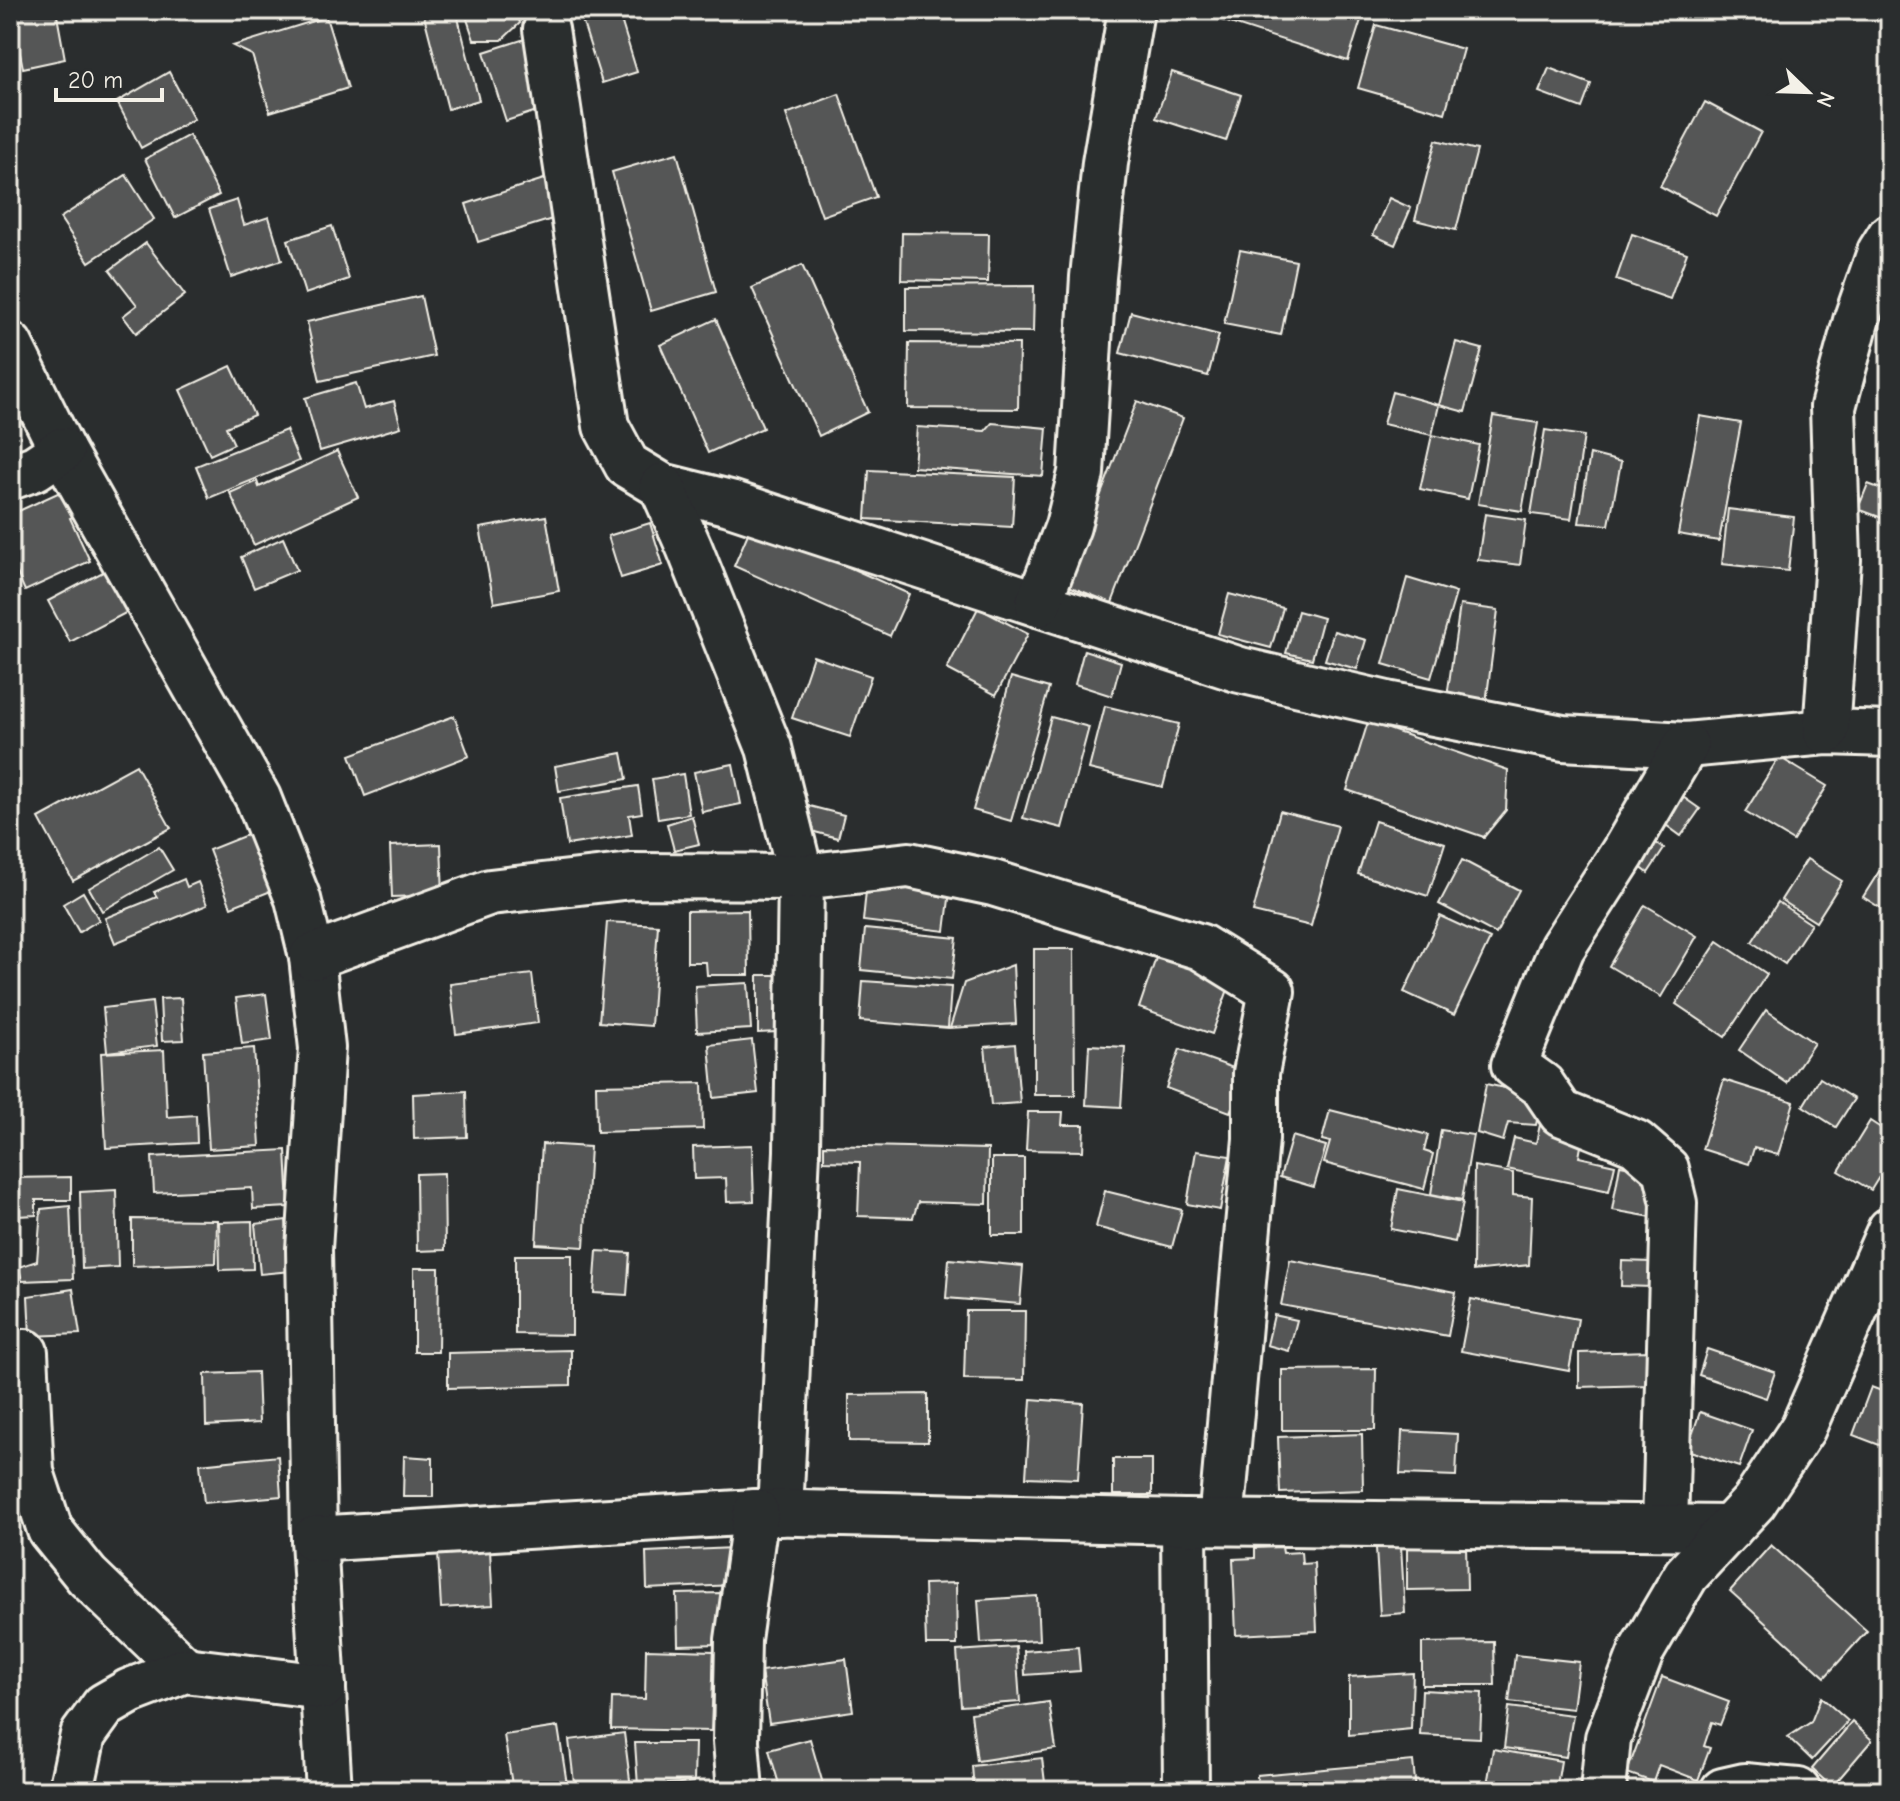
<svg xmlns="http://www.w3.org/2000/svg" width="1900" height="1801" font-family="'Comic Neue',sans-serif">
  <style>
    .building { fill: #555756; stroke: #f4f1e8; stroke-width: 2 }
    .lines { fill: none; stroke-linecap: round; stroke-linejoin: round }
    .minor-casing { stroke: #f4f1e8; stroke-width: 50 }
    .minor { stroke: #2a2d2e; stroke-width: 44 }
  </style>
  <rect width="100%" height="100%" fill="#2a2d2e"/>
  <filter id="ink" filterUnits="userSpaceOnUse"><feTurbulence type="fractalNoise" baseFrequency=".0125" numOctaves="2"/><feDisplacementMap in="SourceGraphic" scale="16" xChannelSelector="R" yChannelSelector="G"/><feConvolveMatrix kernelMatrix="1 2 1 2 8 2 1 2 1" color-interpolation-filters="sRGB"/></filter>
  <g filter="url(#ink)">
    <g class="building">
      <polygon points="11,10 56,10 65,59 23,68"/>
      <polygon points="432,10 456,10 479,100 448,109 423,12"/>
      <polygon points="464,10 516,10 520,23 502,40 474,40"/>
      <polygon points="613,10 618,10 637,72 602,83 582,20"/>
      <polygon points="1204,10 1329,10 1361,20 1348,61 1202,14"/>
      <polygon points="326,17 348,88 270,112 252,55 233,46"/>
      <polygon points="1376,25 1463,49 1445,113 1358,88"/>
      <polygon points="528,38 549,107 506,121 484,52"/>
      <polygon points="1549,68 1591,84 1582,108 1539,92"/>
      <polygon points="169,72 194,119 141,148 117,102"/>
      <polygon points="1172,72 1241,95 1226,141 1156,118"/>
      <polygon points="839,94 876,197 822,216 786,114"/>
      <polygon points="1705,102 1761,132 1716,216 1660,186"/>
      <polygon points="189,135 219,195 175,218 145,159"/>
      <polygon points="1436,140 1477,150 1456,230 1415,220"/>
      <polygon points="677,153 716,292 651,311 612,172"/>
      <polygon points="126,175 154,219 89,262 60,218"/>
      <polygon points="550,177 562,216 478,242 466,204"/>
      <polygon points="1389,198 1411,208 1395,245 1373,235"/>
      <polygon points="237,200 244,225 269,217 282,260 231,277 209,209"/>
      <polygon points="332,226 349,279 305,294 288,240"/>
      <polygon points="902,233 989,234 988,282 901,280"/>
      <polygon points="1632,234 1687,253 1670,299 1616,280"/>
      <polygon points="146,243 185,295 136,333 123,316 137,305 110,270"/>
      <polygon points="1240,250 1296,261 1281,335 1224,324"/>
      <polygon points="802,265 868,412 819,436 752,288"/>
      <polygon points="1034,286 1033,332 906,331 906,287"/>
      <polygon points="421,296 434,356 320,381 307,322"/>
      <polygon points="1131,312 1219,335 1208,376 1120,353"/>
      <polygon points="716,319 763,428 708,453 660,345"/>
      <polygon points="1456,342 1482,349 1465,412 1439,405"/>
      <polygon points="909,343 1019,344 1018,409 908,408"/>
      <polygon points="231,366 254,415 226,427 234,444 210,455 180,390"/>
      <polygon points="356,383 364,409 394,401 401,427 320,451 305,398"/>
      <polygon points="1392,392 1439,405 1432,435 1383,424"/>
      <polygon points="1137,401 1183,418 1112,603 1066,585"/>
      <polygon points="1493,416 1538,423 1522,511 1478,504"/>
      <polygon points="1700,416 1741,423 1719,541 1678,534"/>
      <polygon points="992,423 1047,428 1043,476 914,467 917,427 985,431"/>
      <polygon points="286,430 299,461 209,498 196,466"/>
      <polygon points="1545,430 1584,436 1571,519 1531,514"/>
      <polygon points="1432,435 1479,445 1468,499 1420,489"/>
      <polygon points="337,451 358,497 254,545 230,493 257,481 259,487"/>
      <polygon points="1590,454 1621,462 1609,525 1579,523"/>
      <polygon points="869,470 1015,477 1012,527 866,519"/>
      <polygon points="1868,484 1890,492 1890,521 1858,509"/>
      <polygon points="75,485 87,511 70,518 90,561 25,591 10,557 10,515"/>
      <polygon points="1728,509 1794,517 1788,571 1722,564"/>
      <polygon points="1485,514 1526,520 1520,565 1478,560"/>
      <polygon points="546,516 559,591 494,603 480,528"/>
      <polygon points="650,523 663,565 621,578 608,536"/>
      <polygon points="752,524 909,594 890,636 734,566"/>
      <polygon points="283,538 297,570 254,588 241,557"/>
      <polygon points="118,564 139,606 70,642 48,601"/>
      <polygon points="1407,578 1456,593 1431,678 1383,664"/>
      <polygon points="1229,594 1283,608 1271,648 1218,634"/>
      <polygon points="1460,605 1498,610 1486,703 1447,697"/>
      <polygon points="978,608 1028,634 996,695 947,669"/>
      <polygon points="1298,611 1323,618 1312,659 1286,653"/>
      <polygon points="1334,631 1366,640 1357,669 1325,660"/>
      <polygon points="1084,650 1121,662 1112,696 1075,684"/>
      <polygon points="813,656 871,676 850,737 792,718"/>
      <polygon points="1011,677 1049,688 1011,821 973,810"/>
      <polygon points="1105,706 1179,724 1163,787 1089,769"/>
      <polygon points="454,716 469,756 365,796 350,755"/>
      <polygon points="1051,717 1089,727 1062,828 1023,818"/>
      <polygon points="1368,722 1508,770 1506,810 1484,837 1347,790"/>
      <polygon points="622,753 627,779 559,791 555,766"/>
      <polygon points="1779,757 1827,786 1793,841 1745,812"/>
      <polygon points="733,764 741,804 702,812 694,772"/>
      <polygon points="136,765 171,828 73,881 39,818"/>
      <polygon points="683,774 689,814 658,819 652,779"/>
      <polygon points="638,786 642,813 629,815 632,835 567,845 560,798"/>
      <polygon points="1673,790 1700,809 1681,836 1655,817"/>
      <polygon points="809,806 844,815 838,838 803,829"/>
      <polygon points="1280,811 1338,826 1311,926 1253,912"/>
      <polygon points="692,816 699,844 674,850 667,824"/>
      <polygon points="1375,821 1445,843 1428,896 1358,874"/>
      <polygon points="1641,831 1664,849 1648,873 1625,855"/>
      <polygon points="254,832 276,889 231,907 209,850"/>
      <polygon points="441,844 443,895 392,897 390,846"/>
      <polygon points="159,847 173,870 102,911 89,888"/>
      <polygon points="1890,854 1890,914 1863,897"/>
      <polygon points="1807,859 1842,881 1816,922 1781,900"/>
      <polygon points="1462,860 1519,890 1496,934 1439,904"/>
      <polygon points="184,879 187,887 198,882 207,905 115,943 105,918 157,897 154,892"/>
      <polygon points="867,881 950,891 945,931 863,921"/>
      <polygon points="83,892 99,920 79,932 63,904"/>
      <polygon points="1778,902 1811,924 1785,964 1752,942"/>
      <polygon points="1645,905 1697,936 1661,997 1609,966"/>
      <polygon points="748,910 749,975 707,975 706,962 687,962 687,911"/>
      <polygon points="1440,916 1490,939 1454,1015 1404,992"/>
      <polygon points="607,922 658,925 651,1026 599,1022"/>
      <polygon points="865,929 957,938 952,979 861,970"/>
      <polygon points="1718,941 1767,974 1725,1037 1676,1004"/>
      <polygon points="1034,949 1074,949 1075,1095 1034,1095"/>
      <polygon points="1157,955 1231,981 1212,1034 1139,1008"/>
      <polygon points="1013,965 1016,1024 950,1028 964,983"/>
      <polygon points="532,974 538,1023 456,1034 450,984"/>
      <polygon points="758,975 776,975 777,1032 758,1033"/>
      <polygon points="863,981 951,987 948,1028 860,1021"/>
      <polygon points="748,983 751,1029 697,1032 695,986"/>
      <polygon points="266,994 272,1040 242,1044 236,998"/>
      <polygon points="181,998 184,1040 162,1041 160,999"/>
      <polygon points="152,1002 157,1046 107,1052 103,1008"/>
      <polygon points="1766,1010 1814,1043 1787,1083 1739,1050"/>
      <polygon points="752,1040 758,1093 714,1098 709,1045"/>
      <polygon points="1015,1044 1020,1103 991,1105 985,1047"/>
      <polygon points="1089,1045 1125,1047 1121,1107 1086,1105"/>
      <polygon points="254,1048 260,1146 209,1149 203,1052"/>
      <polygon points="1180,1049 1245,1072 1230,1112 1166,1088"/>
      <polygon points="164,1050 167,1117 196,1115 197,1143 106,1148 101,1053"/>
      <polygon points="1820,1078 1854,1099 1836,1127 1803,1106"/>
      <polygon points="1724,1080 1794,1102 1778,1155 1754,1148 1749,1164 1702,1149"/>
      <polygon points="702,1083 703,1129 597,1132 596,1085"/>
      <polygon points="1486,1084 1542,1096 1536,1125 1508,1123 1503,1141 1477,1133"/>
      <polygon points="466,1091 467,1137 414,1139 413,1094"/>
      <polygon points="1330,1110 1428,1135 1424,1151 1433,1154 1424,1189 1324,1163 1330,1142 1322,1140"/>
      <polygon points="1028,1112 1063,1112 1062,1125 1084,1125 1083,1151 1026,1150"/>
      <polygon points="1541,1120 1584,1130 1579,1157 1615,1165 1609,1191 1507,1169 1514,1138 1536,1143"/>
      <polygon points="1870,1121 1890,1134 1890,1159 1871,1190 1839,1171"/>
      <polygon points="1441,1130 1473,1135 1462,1200 1431,1194"/>
      <polygon points="1292,1136 1326,1146 1314,1187 1280,1177"/>
      <polygon points="542,1144 590,1147 584,1247 536,1244"/>
      <polygon points="752,1145 754,1201 727,1202 726,1178 694,1179 693,1147"/>
      <polygon points="824,1145 988,1149 987,1204 918,1202 913,1218 858,1216 860,1162 824,1161"/>
      <polygon points="286,1150 289,1207 253,1209 252,1188 154,1193 152,1157"/>
      <polygon points="1196,1151 1230,1156 1220,1210 1187,1204"/>
      <rect x="992" y="1158" width="32" height="77"/>
      <polygon points="1620,1165 1661,1172 1652,1217 1612,1210"/>
      <polygon points="1474,1166 1513,1173 1513,1195 1532,1197 1529,1265 1473,1271"/>
      <polygon points="444,1173 445,1250 417,1251 416,1174"/>
      <polygon points="71,1177 71,1200 36,1200 36,1215 17,1216 17,1230 10,1230 10,1178"/>
      <polygon points="1398,1189 1463,1202 1455,1242 1391,1229"/>
      <polygon points="116,1190 118,1267 82,1269 80,1192"/>
      <polygon points="1105,1191 1182,1210 1172,1247 1096,1227"/>
      <polygon points="70,1206 73,1279 22,1281 19,1267 37,1261 41,1209"/>
      <polygon points="132,1219 217,1220 216,1263 132,1266"/>
      <polygon points="286,1220 291,1271 260,1274 255,1224"/>
      <polygon points="252,1221 253,1269 220,1270 219,1222"/>
      <polygon points="597,1251 630,1253 627,1295 594,1293"/>
      <polygon points="515,1255 572,1255 572,1335 515,1334"/>
      <polygon points="949,1259 1023,1266 1020,1304 946,1298"/>
      <polygon points="1290,1260 1456,1292 1448,1336 1281,1305"/>
      <polygon points="1622,1261 1652,1262 1652,1287 1621,1286"/>
      <polygon points="414,1268 439,1268 438,1352 414,1352"/>
      <polygon points="73,1289 80,1334 30,1336 28,1296"/>
      <polygon points="1471,1299 1578,1319 1569,1371 1461,1351"/>
      <polygon points="966,1311 1025,1311 1024,1380 964,1379"/>
      <polygon points="1274,1315 1297,1320 1289,1351 1267,1345"/>
      <polygon points="1707,1349 1775,1372 1766,1398 1699,1375"/>
      <polygon points="571,1350 571,1385 448,1388 448,1353"/>
      <polygon points="1651,1351 1652,1385 1579,1387 1579,1353"/>
      <polygon points="1376,1369 1375,1430 1282,1430 1282,1370"/>
      <polygon points="257,1372 259,1423 206,1426 205,1374"/>
      <polygon points="1871,1387 1890,1394 1890,1449 1853,1435"/>
      <polygon points="928,1394 928,1442 849,1441 849,1395"/>
      <polygon points="1031,1399 1083,1403 1078,1479 1026,1477"/>
      <polygon points="1700,1412 1752,1430 1739,1467 1687,1450"/>
      <polygon points="1402,1431 1458,1434 1456,1476 1400,1474"/>
      <polygon points="1362,1434 1363,1490 1280,1493 1278,1437"/>
      <polygon points="278,1456 281,1496 204,1503 200,1464"/>
      <polygon points="404,1456 433,1458 433,1497 403,1497"/>
      <rect x="1113" y="1459" width="39" height="36"/>
      <polygon points="1466,1545 1467,1589 1407,1590 1407,1546"/>
      <polygon points="1771,1545 1867,1631 1825,1677 1730,1591"/>
      <polygon points="1401,1546 1405,1613 1380,1615 1376,1548"/>
      <polygon points="1282,1547 1283,1553 1301,1552 1302,1564 1314,1563 1317,1631 1236,1635 1233,1559 1255,1558 1255,1548"/>
      <polygon points="733,1548 734,1585 647,1589 646,1552"/>
      <polygon points="490,1550 493,1605 441,1608 438,1553"/>
      <polygon points="956,1583 957,1645 926,1645 924,1584"/>
      <polygon points="721,1593 722,1644 678,1645 677,1594"/>
      <polygon points="1037,1596 1039,1640 981,1643 978,1600"/>
      <polygon points="1494,1642 1495,1685 1422,1685 1422,1643"/>
      <polygon points="1016,1647 1020,1702 961,1706 957,1651"/>
      <polygon points="1078,1647 1080,1671 1025,1675 1024,1651"/>
      <polygon points="646,1649 714,1651 711,1731 611,1729 612,1698 645,1699"/>
      <polygon points="1515,1655 1579,1662 1573,1709 1509,1702"/>
      <polygon points="846,1659 853,1711 769,1723 761,1671"/>
      <polygon points="1413,1673 1411,1729 1349,1735 1349,1677"/>
      <polygon points="1662,1677 1729,1702 1720,1725 1712,1722 1704,1746 1710,1748 1698,1780 1659,1765 1653,1782 1627,1773"/>
      <polygon points="1422,1690 1482,1693 1480,1738 1420,1735"/>
      <polygon points="1821,1697 1848,1721 1812,1760 1788,1737 1811,1722"/>
      <polygon points="1049,1702 1056,1749 977,1761 971,1713"/>
      <polygon points="1509,1707 1573,1715 1566,1757 1504,1748"/>
      <polygon points="1852,1722 1872,1740 1832,1787 1812,1769"/>
      <polygon points="558,1727 567,1784 513,1791 504,1735"/>
      <polygon points="624,1733 631,1788 609,1791 575,1791 569,1740"/>
      <polygon points="810,1739 825,1791 781,1791 769,1750"/>
      <polygon points="635,1743 695,1743 694,1782 638,1786"/>
      <polygon points="1493,1749 1561,1761 1556,1791 1486,1791"/>
      <polygon points="1042,1758 1046,1791 974,1791 972,1766"/>
      <polygon points="1413,1761 1416,1791 1258,1791 1257,1775"/>
      <polygon points="179,1787 179,1791 126,1791"/>
    </g>
    <g class="lines">
      <g class="minor-casing">
        <g id="minor">
          <polyline points="546,29 606,426 627,465 662,486 730,503 1240,670 1387,704 1563,738 1686,745 1826,732 1890,734"/>
          <polyline points="10,345 62,450 258,798 298,899 312,957 322,1048 309,1249 314,1539 329,1791"/>
          <polyline points="10,477 35,468 62,450"/>
          <polyline points="662,486 689,547 769,748 801,877 797,1151 780,1513"/>
          <polyline points="1038,604 1068,526 1081,473 1093,277 1105,163 1131,10"/>
          <polyline points="1826,732 1838,560 1833,407 1856,321 1880,252 1890,236"/>
          <polyline points="312,957 490,892 632,876 801,877 909,865 993,883 1201,947 1272,991 1256,1073 1256,1139 1221,1522"/>
          <polyline points="25,1352 31,1472 50,1530 87,1576 185,1670"/>
          <polyline points="1184,1522 1186,1791"/>
          <polyline points="1665,1527 1674,1203 1666,1169 1636,1143 1561,1113 1542,1085 1514,1065 1562,948 1623,853 1686,745"/>
          <polyline points="314,1539 756,1512 1184,1522 1730,1528"/>
          <polyline points="71,1791 83,1735 104,1706 130,1691 185,1670 323,1687"/>
          <polyline points="740,1791 736,1741 738,1640 756,1512"/>
          <polyline points="1603,1791 1608,1738 1642,1650 1686,1575 1754,1502 1803,1428 1890,1230"/>
          <polyline points="1723,1791 1745,1786 1798,1791"/>
        </g>
      </g>
      <use href="#minor" class="minor"/>
    </g>
  </g>
  <rect width="1900" height="1801" fill="none" stroke="#2a2d2e" stroke-width="40"/>
  <rect x="20" y="20" width="1860" height="1761" fill="none" stroke="#f4f1e8" stroke-width="3" filter="url(#ink)"/>
  <g transform="translate(1808 92) rotate(113)" stroke="#2a2d2e" stroke-width="6" paint-order="stroke">
  <path d="M0-6L14 30L0 20L-14 30Z" fill="#f4f1e8"/>
  <text y="-12" font-size="22" font-weight="bold" text-anchor="middle" fill="#f4f1e8">N</text>
  </g>
  <path d="M56 88v12h106v-12" fill="none" stroke="#f4f1e8" stroke-width="4"/>
  <text x="68" y="88" font-size="24" fill="#f4f1e8" stroke="#2a2d2e" stroke-width="6" paint-order="stroke">20 m</text>
</svg>
